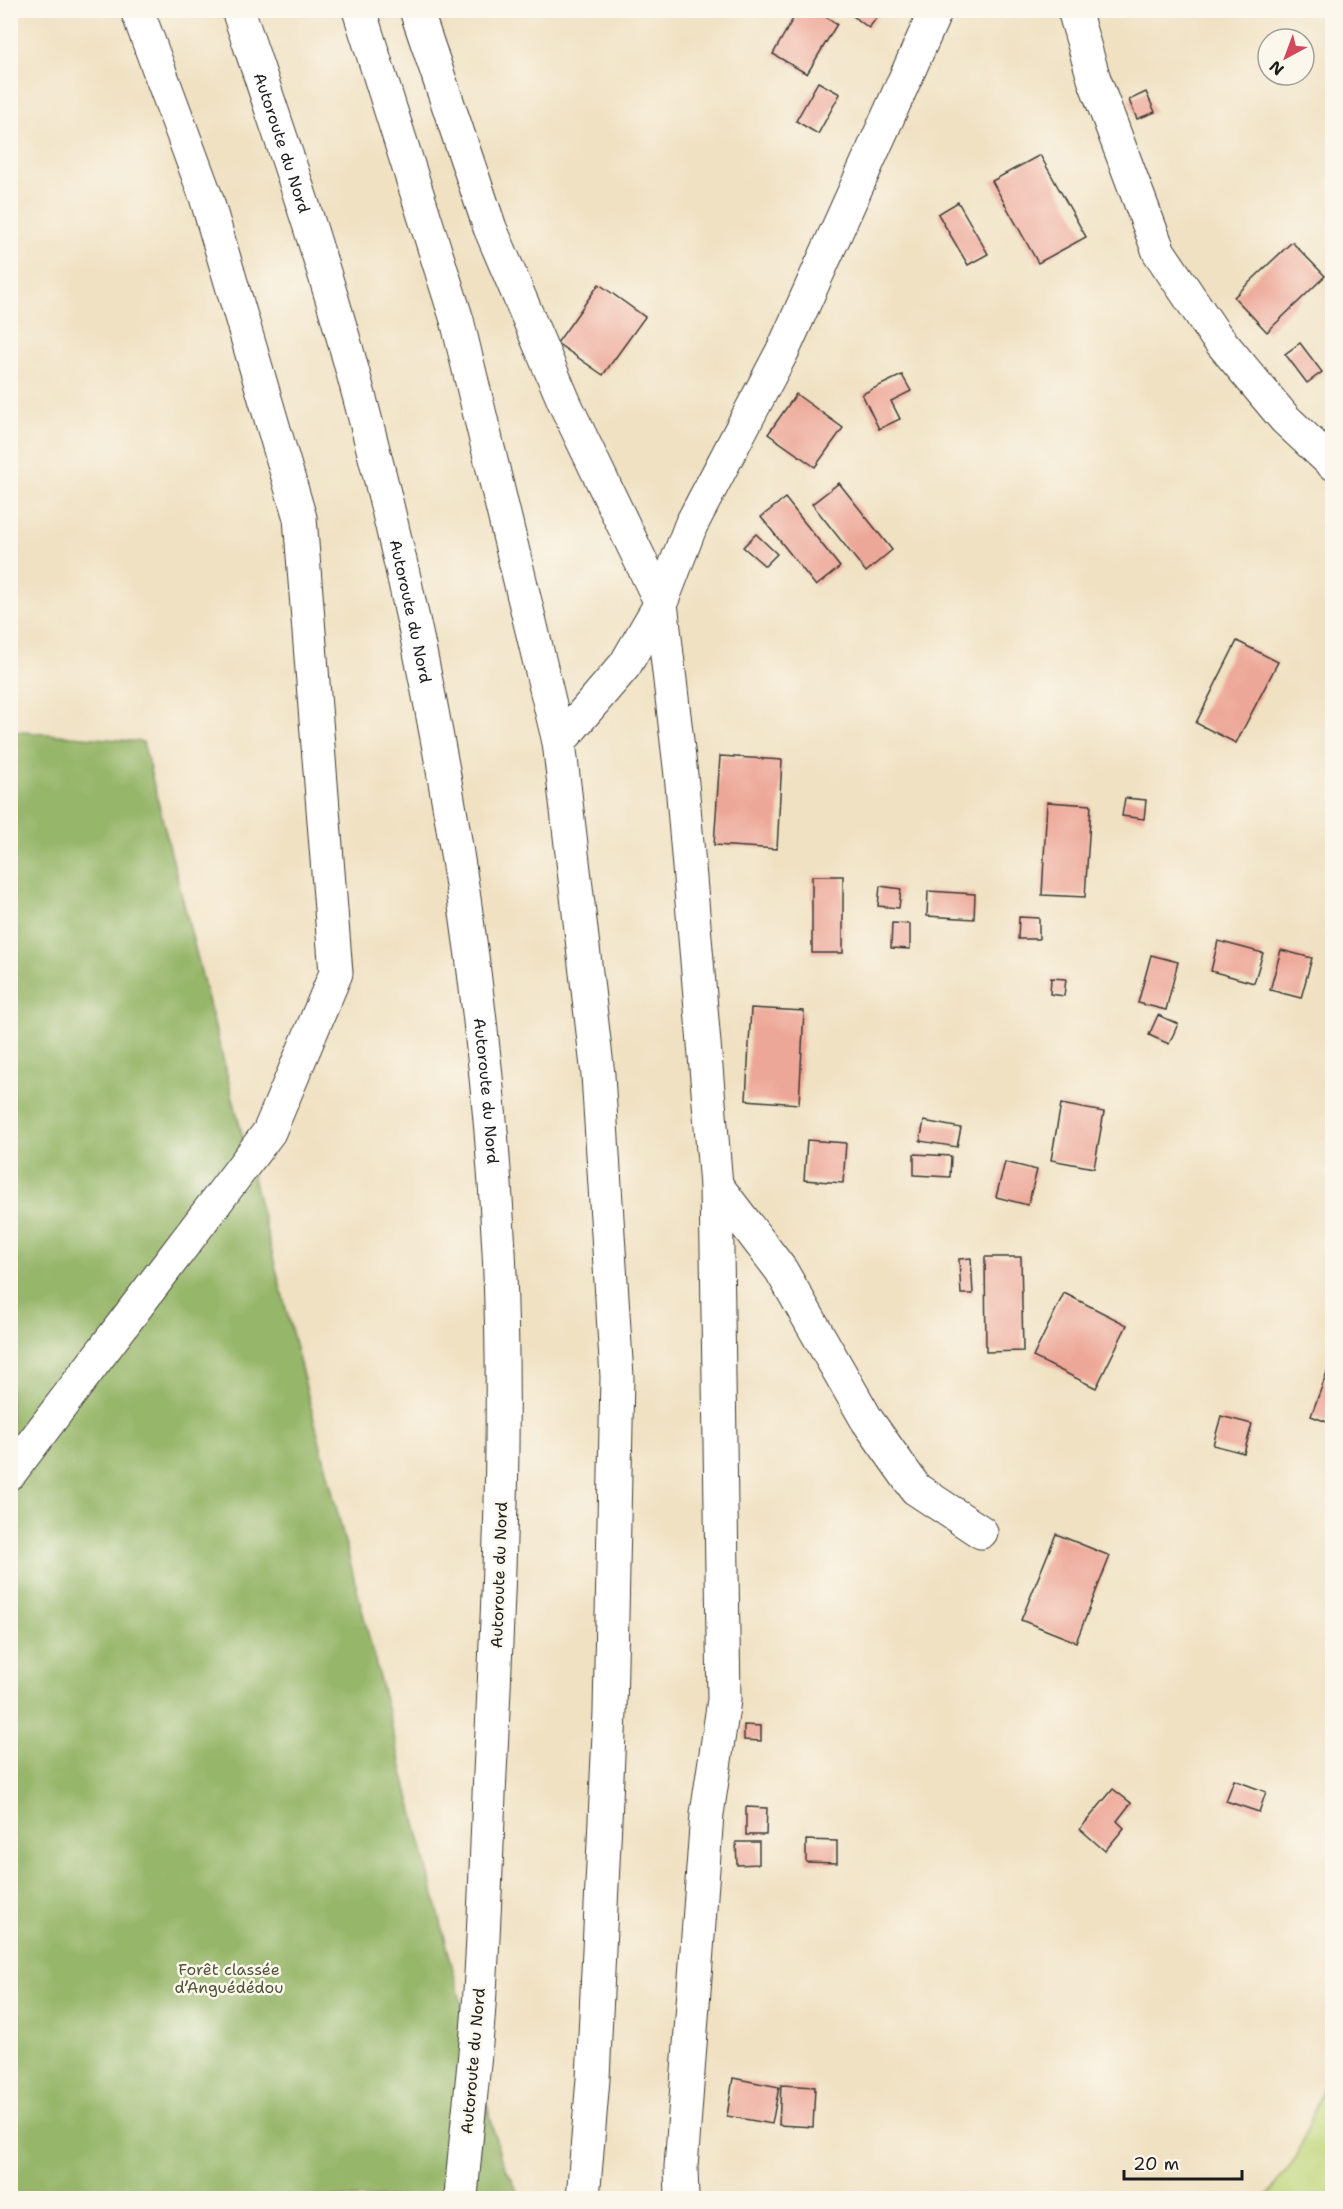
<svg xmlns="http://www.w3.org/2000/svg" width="1343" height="2209" font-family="'Shantell Sans',sans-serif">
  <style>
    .green { fill: #bed579; stroke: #6d784a; stroke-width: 1.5 }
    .forest { fill: #96b669; stroke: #596942; stroke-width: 1.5 }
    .building { fill: #eda798 }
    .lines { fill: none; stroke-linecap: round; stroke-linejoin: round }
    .minor-casing { stroke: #3c3a35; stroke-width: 35 }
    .motorway-casing { stroke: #3c3a35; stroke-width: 35 }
    .minor { stroke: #fff; stroke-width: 33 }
    .motorway { stroke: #fff; stroke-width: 33 }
    .labels { text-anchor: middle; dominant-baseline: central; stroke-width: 5; stroke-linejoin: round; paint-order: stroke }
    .street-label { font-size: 16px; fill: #1c1c1c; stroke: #fbf7ec }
    .park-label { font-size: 16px; fill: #4d5438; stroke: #fbf7ec }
  </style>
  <rect width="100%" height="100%" fill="#fbf7ec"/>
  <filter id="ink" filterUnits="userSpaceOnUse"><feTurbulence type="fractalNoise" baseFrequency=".0167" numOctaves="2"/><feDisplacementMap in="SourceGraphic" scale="12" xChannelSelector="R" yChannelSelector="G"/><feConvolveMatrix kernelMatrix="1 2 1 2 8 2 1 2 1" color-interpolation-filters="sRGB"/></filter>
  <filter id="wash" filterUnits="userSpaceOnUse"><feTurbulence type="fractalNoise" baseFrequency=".008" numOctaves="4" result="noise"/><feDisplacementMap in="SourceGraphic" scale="24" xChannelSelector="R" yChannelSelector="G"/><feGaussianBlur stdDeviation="1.35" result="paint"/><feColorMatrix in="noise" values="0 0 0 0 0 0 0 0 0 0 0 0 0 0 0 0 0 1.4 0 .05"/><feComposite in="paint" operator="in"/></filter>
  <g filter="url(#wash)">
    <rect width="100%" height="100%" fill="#f0e1c2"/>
    <polygon class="green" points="1332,2064 1332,2198 1266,2198 1297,2156"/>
    <polygon class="forest" points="10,731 143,742 500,2156 521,2198 11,2198"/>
    <g id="blocks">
      <g class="building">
        <polygon points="798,10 815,10 837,24 807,74 773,54"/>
        <polygon points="845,10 882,10 869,28"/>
        <polygon points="818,82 840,94 818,134 796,121"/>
        <polygon points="1146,92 1155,112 1137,119 1129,100"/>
        <polygon points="1040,155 1086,237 1038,263 992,181"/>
        <polygon points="958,202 988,254 968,265 938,214"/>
        <polygon points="1292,242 1325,276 1267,332 1234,297"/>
        <polygon points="599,284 645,317 603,375 557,343"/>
        <polygon points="1300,343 1322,372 1307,383 1285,354"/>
        <polygon points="902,375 911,391 891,401 900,419 879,429 862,394"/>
        <polygon points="796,394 843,428 815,467 768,434"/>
        <polygon points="839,483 892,550 866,572 812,504"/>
        <polygon points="785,498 840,567 816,586 761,517"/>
        <polygon points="756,534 777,554 765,566 743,547"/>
        <polygon points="1237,641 1278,662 1236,743 1196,723"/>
        <polygon points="720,756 782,760 777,849 714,845"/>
        <polygon points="1125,798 1146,800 1144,819 1122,816"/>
        <polygon points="1047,802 1091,805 1085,897 1042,895"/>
        <rect x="812" y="876" width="31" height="77"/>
        <polygon points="880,886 901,889 899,908 878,906"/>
        <polygon points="928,891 975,894 974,919 927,916"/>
        <polygon points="1019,917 1039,918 1039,939 1018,939"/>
        <polygon points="892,923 910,924 910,949 891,948"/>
        <polygon points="1218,941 1263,953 1254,983 1211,971"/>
        <polygon points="1281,950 1312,958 1301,998 1270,990"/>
        <polygon points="1151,955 1178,962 1166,1010 1138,1003"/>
        <polygon points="1051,978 1066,979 1064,996 1050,994"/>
        <polygon points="751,1008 804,1011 799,1104 746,1100"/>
        <polygon points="1158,1015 1178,1024 1169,1044 1149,1035"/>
        <polygon points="1061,1104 1104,1112 1094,1168 1051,1160"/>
        <polygon points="924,1121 961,1128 957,1147 920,1141"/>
        <polygon points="807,1140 846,1143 843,1183 804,1180"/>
        <polygon points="914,1154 951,1156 950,1177 914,1175"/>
        <polygon points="1005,1162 1037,1170 1028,1205 996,1197"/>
        <polygon points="985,1257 1021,1257 1023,1351 986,1352"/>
        <polygon points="971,1258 973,1294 961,1294 959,1259"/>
        <polygon points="1064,1293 1127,1325 1096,1388 1033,1357"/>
        <polygon points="1332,1359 1332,1424 1311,1416"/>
        <polygon points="1221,1416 1252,1424 1244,1453 1213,1445"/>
        <polygon points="1056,1534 1110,1556 1076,1642 1021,1620"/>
        <polygon points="744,1725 761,1726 761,1741 744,1740"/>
        <polygon points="1234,1780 1266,1792 1259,1812 1226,1801"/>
        <polygon points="1113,1789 1131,1803 1117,1821 1124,1828 1105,1851 1080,1829"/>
        <polygon points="746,1807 767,1808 766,1835 746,1835"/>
        <polygon points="806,1840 837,1841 837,1863 806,1862"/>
        <polygon points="736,1842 759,1842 759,1864 737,1865"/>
        <polygon points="733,2078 779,2087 772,2124 727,2116"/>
        <polygon points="781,2085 815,2087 813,2127 779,2125"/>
      </g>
    </g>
  </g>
  <g filter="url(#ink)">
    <use href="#blocks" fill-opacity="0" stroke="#3c3a35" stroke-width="1.5"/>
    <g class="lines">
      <g class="minor-casing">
        <g id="minor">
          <polyline points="416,10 490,228 566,406 661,603 682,784 716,1185 724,1700 707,1814 681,2167 682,2198"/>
          <polyline points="1074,10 1094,79 1159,252 1215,335 1285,419 1332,463"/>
          <polyline points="559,742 625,665 661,603 691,525 784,348 936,10"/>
          <polyline points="716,1185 781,1270 867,1420 916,1489 981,1532"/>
          <polyline points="10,1473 269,1132 336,973 300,518 206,197 137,10"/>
        </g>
      </g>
      <g class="motorway-casing">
        <g id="motorway">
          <path id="s1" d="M238 10C276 123 315 236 347 351 428 644 484 947 499 1251 507 1419 499 1586 491 1753 486 1846 485 1939 477 2032 472 2088 465 2143 461 2198"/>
          <polyline points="359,10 457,320 559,742 598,1075 617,1377 610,1712 593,2079 583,2198"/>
        </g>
      </g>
      <use href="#minor" class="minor"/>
      <use href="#motorway" class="motorway"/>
    </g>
  </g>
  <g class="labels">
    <g class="street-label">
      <text stroke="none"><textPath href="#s1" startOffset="140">Autoroute du Nord</textPath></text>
      <text stroke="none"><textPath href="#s1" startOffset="626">Autoroute du Nord</textPath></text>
      <text stroke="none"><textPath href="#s1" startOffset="1112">Autoroute du Nord</textPath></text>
      <text transform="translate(499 1575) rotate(-88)">Autoroute du Nord</text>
      <text transform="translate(473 2061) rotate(-85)">Autoroute du Nord</text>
    </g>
    <g class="park-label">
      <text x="229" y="1969">Forêt classée<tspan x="229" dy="18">d’Anguédédou</tspan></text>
    </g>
  </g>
  <rect width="1343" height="2209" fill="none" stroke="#fbf7ec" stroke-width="36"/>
  <g transform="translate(1286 57) rotate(221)"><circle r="28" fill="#fbf7ec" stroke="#a29f99" stroke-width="1.5"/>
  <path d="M0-4.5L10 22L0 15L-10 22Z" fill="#d1495b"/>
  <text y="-9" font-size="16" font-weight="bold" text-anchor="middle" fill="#1c1c1c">N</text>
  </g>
  <path d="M1124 2170v9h118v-9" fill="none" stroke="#1c1c1c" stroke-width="3"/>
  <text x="1133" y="2170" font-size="18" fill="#1c1c1c" stroke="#fbf7ec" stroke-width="4.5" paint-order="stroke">20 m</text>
</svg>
